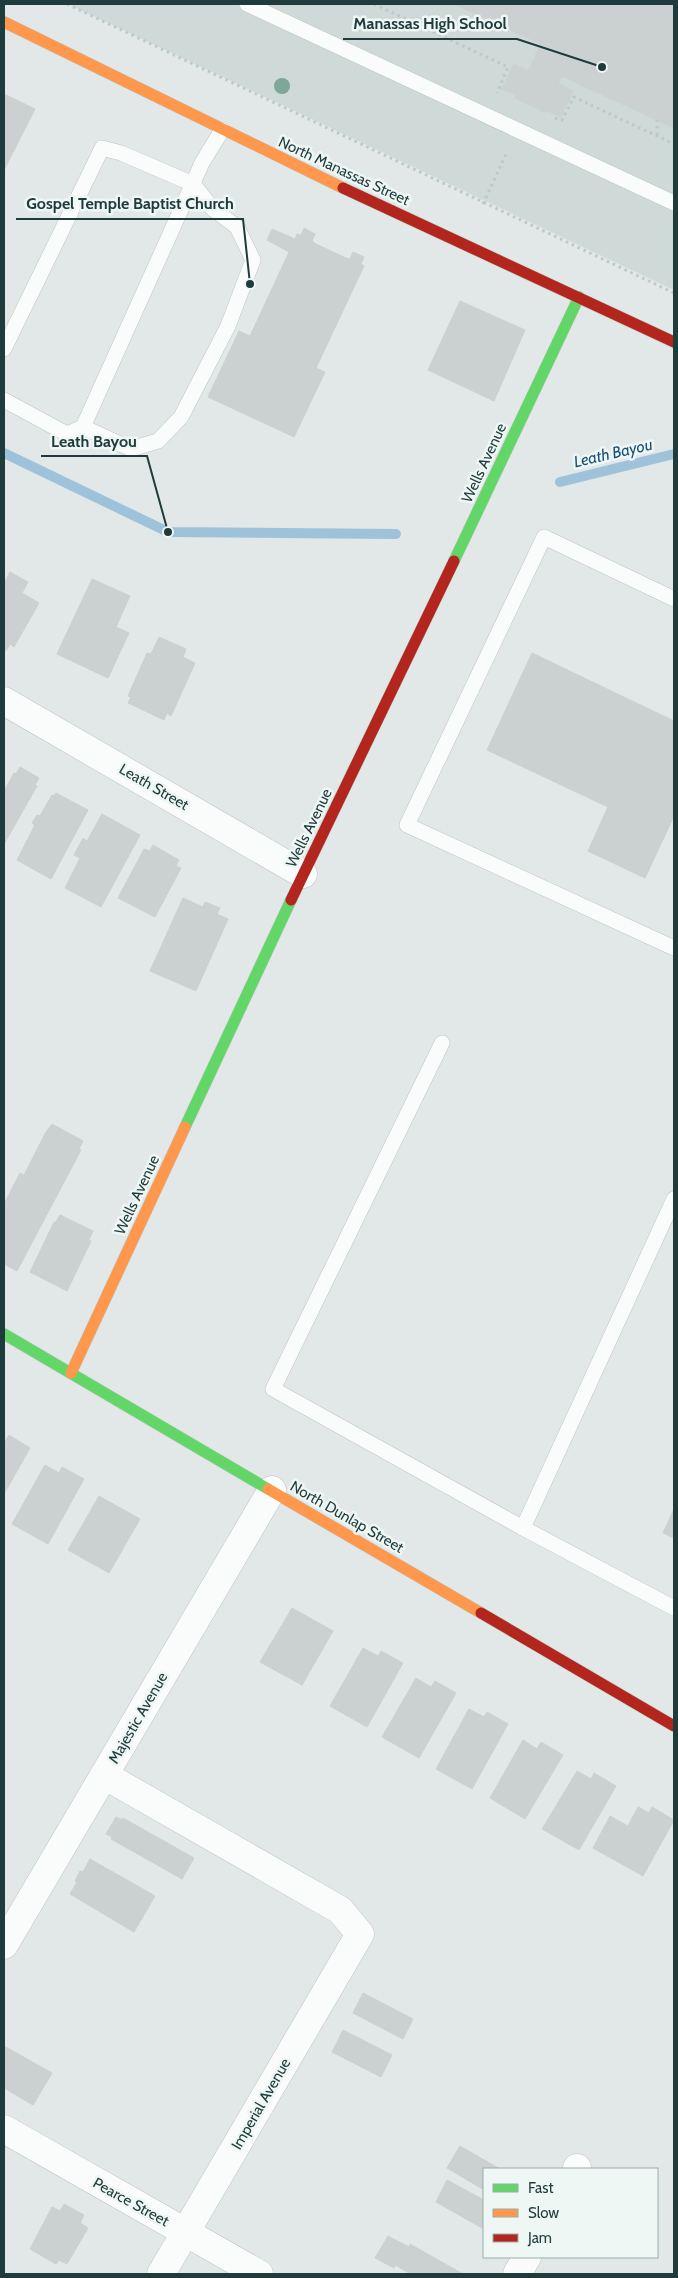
<svg xmlns="http://www.w3.org/2000/svg" width="678" height="2278" font-family="Cabin,sans-serif">
  <style>
    .built { fill: #ced9d8 }
    .lines { fill: none; stroke-linecap: round; stroke-linejoin: round }
    .stream { stroke: #9ec2da; stroke-width: 10 }
    .building { fill: #cbd1d0; stroke: #cad1cf }
    .lane-casing { stroke: #bec5c4; stroke-width: 16 }
    .street-casing { stroke: #bec5c4; stroke-width: 29 }
    .fast-casing { stroke: #bdc6c5; stroke-width: 12 }
    .slow-casing { stroke: #bdc6c5; stroke-width: 12 }
    .jam-casing { stroke: #bdc6c5; stroke-width: 12 }
    .path { stroke: #bfc8c8; stroke-width: 3; stroke-dasharray: 2.5 4; stroke-linecap: butt }
    .lane { stroke: #fafcfb; stroke-width: 15 }
    .street { stroke: #fafcfb; stroke-width: 28 }
    .fast { stroke: #63d668; stroke-width: 11 }
    .slow { stroke: #ff974d; stroke-width: 11 }
    .jam { stroke: #b3261e; stroke-width: 11 }
    .tree { fill: #7ba898 }
    .labels { text-anchor: middle; dominant-baseline: central; stroke-width: 5; stroke-linejoin: round; paint-order: stroke }
    .street-label { font-size: 15px; fill: #1f3b3b; stroke: #eff7f5 }
    .water-label { font-size: 16px; font-style: italic; fill: #165079; stroke: #eff7f5 }
    .leader { fill: none; stroke: #1f3b3b; stroke-width: 2 }
    .callout-dot { fill: #1f3b3b; stroke: #eff7f5; stroke-width: 2 }
    .callout-label { font-size: 16px; text-anchor: middle; font-weight: bold; fill: #1f3b3b; stroke: #eff7f5; stroke-width: 5; stroke-linejoin: round; paint-order: stroke }
  </style>
  <rect width="100%" height="100%" fill="#e1e8e7"/>
  <polygon class="built" points="68,4 674,4 674,290"/>
  <g class="lines">
    <g class="stream">
      <polyline points="4,453 168,532 396,534"/>
      <polyline points="560,482 674,454"/>
    </g>
  </g>
  <g class="building">
    <polygon points="454,4 674,4 674,128 562,76 558,84 573,91 561,117 546,110 545,112 515,98 516,95 502,89 514,64 528,71 541,44"/>
    <polygon points="4,94 35,109 4,170"/>
    <polygon points="304,228 315,234 312,241 316,244 346,258 350,259 353,252 364,257 361,264 364,266 316,368 325,372 294,437 208,397 239,331 250,336 289,252 267,240 272,229 295,239 297,234 301,235"/>
    <polygon points="460,301 525,330 494,401 428,370"/>
    <polygon points="10,572 28,582 22,593 39,603 14,647 10,644 6,651 4,649 4,584"/>
    <polygon points="92,579 130,596 116,627 129,633 108,678 57,654"/>
    <polygon points="159,637 186,649 183,657 195,663 171,716 167,713 164,720 128,703 131,697 128,696 147,653 151,654"/>
    <polygon points="532,653 674,721 674,816 645,878 588,851 608,807 487,750"/>
    <polygon points="20,767 39,778 35,785 37,786 4,844 4,791 14,773 16,774"/>
    <polygon points="56,793 88,810 51,879 17,860 35,825 32,823 37,815 40,816 52,795 54,796"/>
    <polygon points="102,814 140,835 101,907 65,888 80,858 74,855 83,838 87,841"/>
    <polygon points="153,845 179,860 176,866 181,868 155,917 118,898 144,849 150,851"/>
    <polygon points="183,898 203,907 205,902 220,908 217,914 228,919 196,991 150,971"/>
    <polygon points="52,1124 83,1141 79,1149 81,1150 17,1271 4,1264 4,1204 20,1173 24,1175 46,1132"/>
    <polygon points="60,1215 93,1231 89,1240 91,1241 67,1291 30,1272 54,1222 56,1222"/>
    <polygon points="9,1435 30,1448 4,1494 4,1441 5,1441"/>
    <polygon points="45,1465 59,1473 62,1467 84,1479 48,1544 12,1524"/>
    <polygon points="99,1496 140,1519 109,1573 68,1550"/>
    <polygon points="674,1509 674,1538 663,1533"/>
    <polygon points="292,1608 333,1631 302,1685 260,1662"/>
    <polygon points="363,1648 378,1656 381,1651 403,1663 367,1727 330,1706"/>
    <polygon points="416,1678 431,1687 435,1681 456,1693 419,1758 382,1737"/>
    <polygon points="469,1709 484,1717 487,1712 508,1724 472,1789 436,1769"/>
    <polygon points="523,1740 537,1749 541,1742 563,1755 525,1819 490,1798"/>
    <polygon points="577,1771 591,1779 594,1773 616,1786 579,1850 542,1829"/>
    <polygon points="638,1807 649,1813 652,1807 674,1820 643,1876 593,1848 610,1816 628,1826"/>
    <polygon points="116,1817 122,1820 123,1818 194,1858 182,1879 111,1839 112,1837 106,1834"/>
    <polygon points="90,1859 155,1896 134,1932 70,1894 77,1882 75,1881 80,1871 83,1872"/>
    <polygon points="363,1993 413,2019 403,2039 353,2013"/>
    <polygon points="343,2030 392,2055 381,2077 332,2052"/>
    <polygon points="4,2046 52,2073 33,2105 4,2088"/>
    <polygon points="460,2146 500,2169 484,2169 484,2190 447,2168"/>
    <polygon points="447,2180 484,2200 484,2229 436,2202"/>
    <polygon points="64,2204 84,2215 80,2223 88,2228 67,2264 59,2260 56,2264 30,2249 52,2207 60,2211"/>
    <polygon points="388,2236 409,2247 410,2244 463,2274 411,2274 395,2265 394,2268 375,2258"/>
  </g>
  <g class="lines">
    <g class="lane-casing">
      <g id="lane">
        <polyline points="247,4 674,203"/>
        <polyline points="4,349 102,148 121,153 193,184 213,209 237,227 253,260 228,326 181,417 158,441 131,449 83,427"/>
        <polyline points="4,400 67,434 83,427 202,163 222,130"/>
        <polyline points="674,599 544,537 407,825 674,948"/>
        <polyline points="442,1043 273,1389 523,1528"/>
        <polyline points="674,1199 523,1528 674,1608"/>
      </g>
    </g>
    <g class="street-casing">
      <g id="street">
        <polyline points="4,701 303,874"/>
        <polyline points="104,1775 340,1910 360,1934 161,2274"/>
        <polyline points="4,1945 272,1490"/>
        <polyline points="4,2129 259,2274"/>
        <polyline points="577,2169 577,2168"/>
        <polyline points="517,2274 527,2257"/>
      </g>
    </g>
    <g class="fast-casing">
      <g id="fast">
        <polyline points="454,561 579,297"/>
        <polyline points="185,1127 291,900"/>
        <polyline points="4,1334 268,1489"/>
      </g>
    </g>
    <g class="slow-casing">
      <g id="slow">
        <polyline points="4,22 343,188"/>
        <polyline points="71,1373 185,1127"/>
        <polyline points="268,1489 481,1613"/>
      </g>
    </g>
    <g class="jam-casing">
      <g id="jam">
        <polyline points="343,188 674,342"/>
        <polyline points="291,900 454,561"/>
        <polyline points="481,1613 674,1726"/>
      </g>
    </g>
    <g class="path">
      <polyline points="67,4 674,293"/>
      <polyline points="374,4 508,67 497,93"/>
      <polyline points="555,118 562,120 574,97 674,144"/>
      <polyline points="657,135 657,120"/>
      <polyline points="483,204 507,152"/>
    </g>
    <use href="#lane" class="lane"/>
    <use href="#street" class="street"/>
    <use href="#fast" class="fast"/>
    <use href="#slow" class="slow"/>
    <use href="#jam" class="jam"/>
  </g>
  <circle class="tree" cx="282" cy="86" r="8"/>
  <g class="labels">
    <g class="street-label">
      <text transform="translate(344 171) rotate(25)">North Manassas Street</text>
      <text transform="translate(484 463) rotate(-65)">Wells Avenue</text>
      <text transform="translate(154 787) rotate(30)">Leath Street</text>
      <text transform="translate(309 828) rotate(-64)">Wells Avenue</text>
      <text transform="translate(137 1195) rotate(-65)">Wells Avenue</text>
      <text transform="translate(347 1517) rotate(30)">North Dunlap Street</text>
      <text transform="translate(138 1718) rotate(-60)">Majestic Avenue</text>
      <text transform="translate(261 2104) rotate(-60)">Imperial Avenue</text>
      <text transform="translate(131 2202) rotate(29)">Pearce Street</text>
    </g>
    <g class="water-label">
      <text transform="translate(613 453) rotate(-13)">Leath Bayou</text>
    </g>
  </g>
  <path class="leader" d="M602 67L517 39H343M250 284L243 219H16M168 532L147 456H41"/>
  <g class="callout-dot">
    <circle cx="602" cy="67" r="5"/>
    <circle cx="250" cy="284" r="5"/>
    <circle cx="168" cy="532" r="5"/>
  </g>
  <g class="callout-label">
    <text x="430" y="29">Manassas High School</text>
    <text x="130" y="209">Gospel Temple Baptist Church</text>
    <text x="94" y="447">Leath Bayou</text>
  </g>
  <rect width="678" height="2278" fill="none" stroke="#1f3b3b" stroke-width="10"/>
  <rect x="483" y="2168" width="175" height="90" fill="#eff7f5" stroke="#9cacab"/>
  <rect x="493" y="2184" width="25" height="8" fill="#63d668" stroke="#9cacab"/>
  <text x="528" y="2193" font-size="15" fill="#1f3b3b">Fast</text>
  <rect x="493" y="2209" width="25" height="8" fill="#ff974d" stroke="#9cacab"/>
  <text x="528" y="2218" font-size="15" fill="#1f3b3b">Slow</text>
  <rect x="493" y="2234" width="25" height="8" fill="#b3261e" stroke="#9cacab"/>
  <text x="528" y="2243" font-size="15" fill="#1f3b3b">Jam</text>
</svg>
